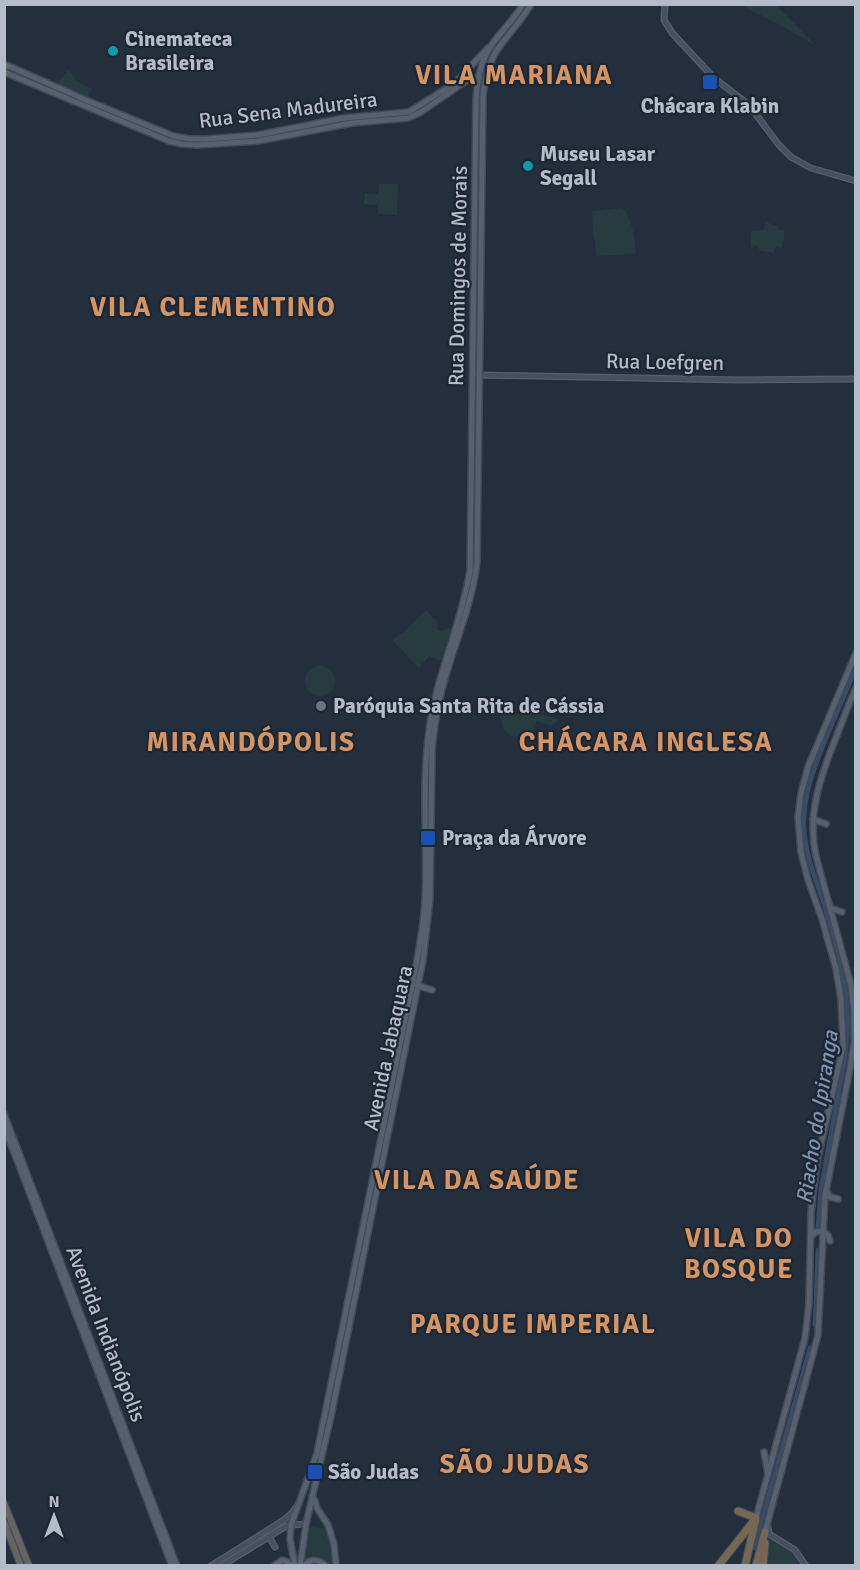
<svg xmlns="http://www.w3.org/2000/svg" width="860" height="1570" font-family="Signika,sans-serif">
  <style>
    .green { fill: #263c3f }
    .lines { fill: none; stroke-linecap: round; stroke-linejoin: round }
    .river { stroke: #394c67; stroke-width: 4.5 }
    .secondary-casing { stroke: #565f6c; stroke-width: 7 }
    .primary-casing { stroke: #414a57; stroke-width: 8 }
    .trunk-casing { stroke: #434c59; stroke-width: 8 }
    .motorway-casing { stroke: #434c59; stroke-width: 9 }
    .secondary { stroke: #465061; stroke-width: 4.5 }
    .primary { stroke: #56606e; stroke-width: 5 }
    .trunk { stroke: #656462; stroke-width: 6 }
    .motorway { stroke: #746855; stroke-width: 7 }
    .culture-dot { fill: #0f9aa8; stroke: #1d2633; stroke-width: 2 }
    .transit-dot { fill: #1a4fb4; stroke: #1d2633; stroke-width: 2 }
    .worship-dot { fill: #6b7280; stroke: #1d2633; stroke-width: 2 }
    .labels { text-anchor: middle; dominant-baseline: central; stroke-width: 4.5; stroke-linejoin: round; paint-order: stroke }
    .poi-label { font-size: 21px; font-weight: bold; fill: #b4bcc9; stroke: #1d2633; text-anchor: start }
    .street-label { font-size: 21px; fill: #b4bcc9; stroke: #1d2633 }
    .water-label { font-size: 22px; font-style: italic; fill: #7c92b1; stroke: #1d2633 }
    .district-label { font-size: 27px; font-weight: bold; letter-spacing: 1.5px; fill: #d59563; stroke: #1d2633 }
  </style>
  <rect width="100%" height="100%" fill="#242f3e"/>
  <g class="green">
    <polygon points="742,5 776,5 813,43 811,43 784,27 745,7"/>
    <polygon points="69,70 76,81 92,89 88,98 57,83"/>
    <polygon points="379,184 398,184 397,215 378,214 378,196 377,205 364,204 365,193 378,194"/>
    <path d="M622 208C633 218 634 238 636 253L633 254 596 256 595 241 593 236 592 211Z"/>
    <polygon points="766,222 777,226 779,230 784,230 784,238 781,250 780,248 776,247 774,253 760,251 758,246 751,247 751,231 763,230"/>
    <polygon points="426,610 437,621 438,631 452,628 441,661 429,656 419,668 394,642 393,640 398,636 405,631"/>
    <circle cx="320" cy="681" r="15"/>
    <polygon points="508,712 523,715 537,713 559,719 551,726 537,721 532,737 510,736 504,730 499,714"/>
    <path d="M311 1527 326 1529 333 1546 335 1565H329C320 1556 312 1557 302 1561L309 1529Z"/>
    <polygon points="767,1536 791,1549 804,1566 765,1566"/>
  </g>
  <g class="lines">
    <g class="river">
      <path d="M818 1227 821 1188 845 1058C854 1001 839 952 822 898 814 875 805 852 804 827 803 792 816 763 829 731 838 710 847 689 856 668"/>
      <polyline points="815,1325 818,1250"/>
      <polyline points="754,1548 810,1348"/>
    </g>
    <g class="secondary-casing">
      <g id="secondary">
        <polyline points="665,4 664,20 673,34 714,78 748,104 779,145 791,157 811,168 856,181"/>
        <polyline points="477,375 740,380 856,379"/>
        <polyline points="768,1527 769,1534 795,1550 806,1566"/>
        <polyline points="269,1537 275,1547"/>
        <polyline points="211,1566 284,1520 293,1512 296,1507"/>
        <polyline points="221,1566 283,1528 291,1525 306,1524"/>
      </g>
    </g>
    <g class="primary-casing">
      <g id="primary">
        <polyline points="4,64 88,101 173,136 190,139 206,139 258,135 344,118 409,112 455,83 488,48"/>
        <polyline points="4,72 169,141 182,144 197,145 258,141 352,123 408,118 421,112 463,83 473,78 479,78"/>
        <polyline points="813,819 826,824"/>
        <polyline points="830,908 842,912"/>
        <polyline points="416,985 432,990"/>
        <polyline points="4,1114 177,1566"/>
        <polyline points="4,1126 172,1566"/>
        <polyline points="826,1190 830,1197 838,1199"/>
        <polyline points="811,1237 815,1232 822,1231 828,1235 830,1241"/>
        <polyline points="764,1452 768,1474"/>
        <polyline points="312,1496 315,1501 317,1508 328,1525 334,1544 336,1566"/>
        <polyline points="756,1518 805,1338 809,1302 811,1212 813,1193 818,1157 843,1047 841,999 836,969 822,919 808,880 801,852 798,818 801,793 808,767 856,653"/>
        <path d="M765 1532 818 1335 825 1196 850 1068 854 1042V1011L851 985 816 856C807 815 820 778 835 740 842 723 848 705 856 688"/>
        <polyline points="274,1566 282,1560 288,1562 292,1566"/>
        <path d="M295 1566 290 1539 291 1525 317 1453 417 961C420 941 424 921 425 901 428 845 421 787 429 731 436 676 461 626 470 571L476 100C477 81 480 62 491 46 501 31 514 20 523 4"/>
        <path d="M300 1566 306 1524 331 1416 423 960 430 899 432 749C434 729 437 709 442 689 453 647 472 606 477 562L483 95C485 78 489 60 500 46 510 32 522 20 531 4"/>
        <path d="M304 1566C310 1558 319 1559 326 1566"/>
      </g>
    </g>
    <g class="trunk-casing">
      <g id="trunk">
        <polyline points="4,65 7,66"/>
        <polyline points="4,73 6,73"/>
        <polyline points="4,1503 29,1566"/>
        <polyline points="4,1522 21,1566"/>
      </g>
    </g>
    <g class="motorway-casing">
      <g id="motorway">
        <polyline points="738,1511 756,1518 745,1566"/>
        <polyline points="718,1566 753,1522"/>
        <polyline points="756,1566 765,1532"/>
        <polyline points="763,1566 765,1543"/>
      </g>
    </g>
    <use href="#secondary" class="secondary"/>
    <use href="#primary" class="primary"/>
    <use href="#trunk" class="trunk"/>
    <use href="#motorway" class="motorway"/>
  </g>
  <g class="culture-dot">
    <circle cx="113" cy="51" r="6"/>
    <circle cx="528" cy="166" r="6"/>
  </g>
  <g class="transit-dot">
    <rect x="702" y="74" width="16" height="16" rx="3"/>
    <rect x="420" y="830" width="16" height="16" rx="3"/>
    <rect x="307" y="1464" width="16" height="16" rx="3"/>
  </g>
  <circle class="worship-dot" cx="321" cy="706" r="6"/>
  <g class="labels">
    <g class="poi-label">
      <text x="125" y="39">Cinemateca<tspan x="125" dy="24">Brasileira</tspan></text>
      <text x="710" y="106" text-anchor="middle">Chácara Klabin</text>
      <text x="540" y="154">Museu Lasar<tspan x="540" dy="24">Segall</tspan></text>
      <text x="333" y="706">Paróquia Santa Rita de Cássia</text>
      <text x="442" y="838">Praça da Árvore</text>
      <text x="328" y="1472">São Judas</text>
    </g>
    <g class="street-label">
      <text transform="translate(288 110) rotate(-7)">Rua Sena Madureira</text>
      <text transform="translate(458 276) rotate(-89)">Rua Domingos de Morais</text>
      <text transform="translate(665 362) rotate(1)">Rua Loefgren</text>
      <text transform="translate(388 1048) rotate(-78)">Avenida Jabaquara</text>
      <text transform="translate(106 1334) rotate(69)">Avenida Indianópolis</text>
    </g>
    <g class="water-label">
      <text transform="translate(817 1117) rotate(-81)">Riacho do Ipiranga</text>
    </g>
    <g class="district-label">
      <text x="514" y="75">VILA MARIANA</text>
      <text x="213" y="307">VILA CLEMENTINO</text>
      <text x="251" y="742">MIRANDÓPOLIS</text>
      <text x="646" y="742">CHÁCARA INGLESA</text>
      <text x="477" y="1180">VILA DA SAÚDE</text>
      <text x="739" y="1238">VILA DO<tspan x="739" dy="31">BOSQUE</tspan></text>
      <text x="533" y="1324">PARQUE IMPERIAL</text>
      <text x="515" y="1464">SÃO JUDAS</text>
    </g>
  </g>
  <rect width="860" height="1570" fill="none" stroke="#b4bcc9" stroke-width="12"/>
  <g transform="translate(54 1516)" stroke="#1d2633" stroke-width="4.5" paint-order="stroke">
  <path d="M0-4.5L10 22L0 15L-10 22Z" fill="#b4bcc9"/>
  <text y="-9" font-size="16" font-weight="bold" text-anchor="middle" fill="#b4bcc9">N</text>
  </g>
</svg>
